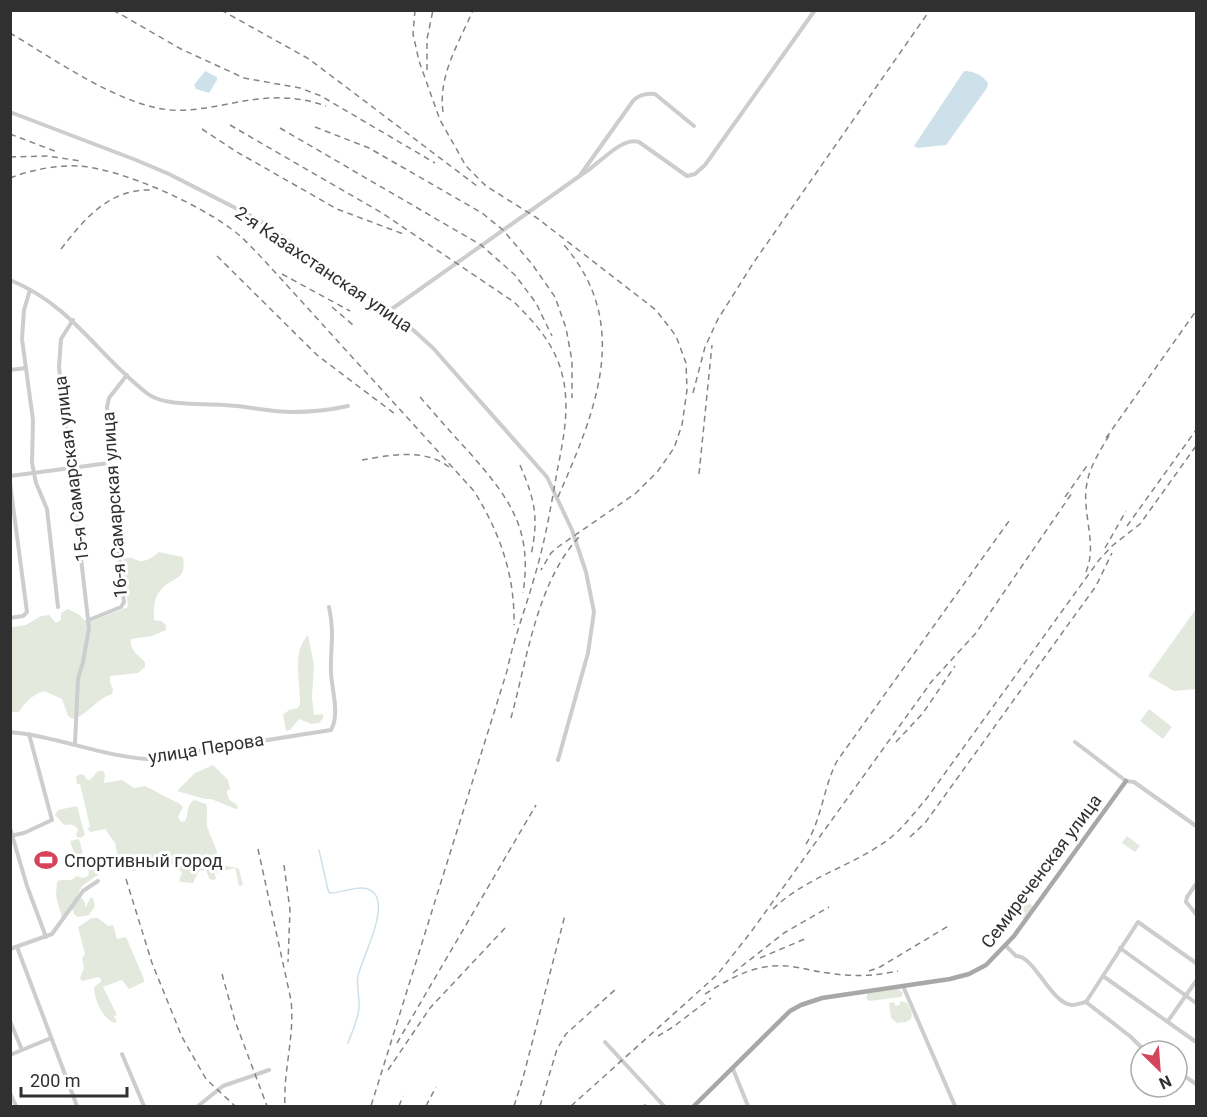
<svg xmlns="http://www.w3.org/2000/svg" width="1207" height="1117" font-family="Roboto,sans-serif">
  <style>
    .green { fill: #e4e9dd }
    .water { fill: #cee1ea }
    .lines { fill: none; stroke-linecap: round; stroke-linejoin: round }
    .stream { stroke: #cee1ea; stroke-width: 1.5 }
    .minor { stroke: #cdcdcd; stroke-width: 4 }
    .major { stroke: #a8a8a8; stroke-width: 4.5 }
    .rail { stroke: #858585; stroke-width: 1.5; stroke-dasharray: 6 4.5; stroke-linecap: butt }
    .labels { text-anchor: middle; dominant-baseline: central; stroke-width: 6; stroke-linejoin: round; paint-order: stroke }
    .street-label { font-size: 18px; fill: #303030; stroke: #fff }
    .poi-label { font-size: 18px; fill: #303030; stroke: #fff; text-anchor: start }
  </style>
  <rect width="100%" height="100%" fill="#fff"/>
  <g class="green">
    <path d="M159 552 183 557C187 583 172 575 160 591 153 599 154 609 154 620L161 621 166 625V630L152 636 131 639C129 649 138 655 145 662V667L138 673 110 676V682L113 690 112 694C96 699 89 714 73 719L68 716 62 699 44 691C34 694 24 703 19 712H11L10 630 13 627 26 625 41 616 49 615 56 623 61 620V613L68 609 80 615 84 620 92 621 128 607 123 559C138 553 136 571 159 552Z"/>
    <polygon points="1196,609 1196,689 1174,691 1148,676"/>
    <path d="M308 635 314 665 312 697 314 715 323 714V718L319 723 311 724 299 719 290 730 286 731 283 715 289 710 298 708 300 704C301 681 291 653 308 635Z"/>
    <polygon points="1149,709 1172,727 1163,739 1140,721"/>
    <path d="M213 765 228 780 230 789 227 791C227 797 230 802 236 804L238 808 236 809 211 799H205L177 791 195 773Z"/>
    <path d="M98 771H103L105 774 104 783 122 780 134 788 145 786 180 804 183 807 178 817 181 822 185 821C189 814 186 805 194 800L206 804C209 812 205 821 208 829 212 841 219 851 219 864 223 867 232 865 239 869L243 885 239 886 235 868 215 873 216 879 212 880 209 878 206 870 199 871 193 883 181 882 179 881 182 872 172 864 133 871 118 859 115 843 105 829 90 832 87 828 90 827 80 784H77L76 777 80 774 84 775 87 780H90Z"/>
    <path d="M77 806 85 835 81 838 77 837 76 834 78 830C75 824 71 824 64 825L55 815 58 810Z"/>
    <polygon points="1127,836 1140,846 1135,852 1122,843"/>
    <polygon points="79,839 83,853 75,856 70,841"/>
    <polygon points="84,855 86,855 92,867 97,870 99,874 82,886 77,896 83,899 86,907 90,898 93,898 95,906 89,915 78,917 74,914 71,906 62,918 56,896 57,882 60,880 71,880 77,876 83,878 88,876 89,872"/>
    <polygon points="1021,900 1025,900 1033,906 1024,919 1013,912 1011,909"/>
    <path d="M92 918H98L108 926 113 925 117 939 126 937 144 979V982L129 989 122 980 103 987 117 1015 114 1016 117 1022 115 1023C103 1020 94 999 94 987L101 982V979L98 977 82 981 80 978 84 968 82 958 85 954 78 927Z"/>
    <polygon points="899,989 903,993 901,997 869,1001 866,998 868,993"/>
    <polygon points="900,1001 907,1003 912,1013 911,1019 906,1022 897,1023 891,1018 889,1003 894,1002 895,1006 900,1005"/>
  </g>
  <g class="water">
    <polygon points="205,71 217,77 217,80 209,93 196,89 194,85"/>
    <path d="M964 71C974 71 982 75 988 83L987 88 946 145 917 148 914 146Z"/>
  </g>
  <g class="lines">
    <path class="stream" d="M319 850 328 890 330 893C344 893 363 882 374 893 389 909 362 958 358 976 356 987 360 997 359 1008 358 1020 352 1032 348 1043"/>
    <g class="minor">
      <polyline points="10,112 136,160 169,174 257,219 400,318 433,348 547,477 572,530 586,572 594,612 588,653 558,760"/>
      <path d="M581 174 633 101C638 95 647 93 655 94L694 126"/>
      <path d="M10 280C72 305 99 357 148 394 166 407 203 403 224 405 247 406 270 412 293 412 311 412 330 410 348 406"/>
      <polyline points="30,290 24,310 22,339 33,420 32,463 36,483 47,509 58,607"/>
      <path d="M389 311 581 175C598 166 621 136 639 142L687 176 695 174 705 165 815 10"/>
      <polyline points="73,320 61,339 59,367 89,628 83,662 78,679 75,743"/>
      <polyline points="10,370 26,368"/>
      <polyline points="10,476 109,463"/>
      <polyline points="10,483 27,612 23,616 10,618"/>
      <polyline points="89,620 121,607 124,602 109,463 109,428 107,407 109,398 127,375"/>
      <path d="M10 732C57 736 100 756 147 759L331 730C340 714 332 691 331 673 330 648 335 634 329 607"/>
      <polyline points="1075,742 1126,781 1134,782 1196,826"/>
      <polyline points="10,828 27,886 46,937"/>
      <polyline points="10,836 24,833 52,820 29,734"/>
      <polyline points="1196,884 1187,897 1186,902 1196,914"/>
      <path d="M1006 946 1016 956C1034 955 1051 1004 1072 1005 1076 1005 1081 1003 1086 1002"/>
      <polyline points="17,947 77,1106"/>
      <polyline points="1120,948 1196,1003"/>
      <polyline points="10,949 52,934 83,891 98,881"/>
      <polyline points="1103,976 1196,1042"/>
      <polyline points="903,986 955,1106"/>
      <polyline points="1086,1002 1138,922 1196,963"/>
      <polyline points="1086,1002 1131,1037 1140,1046 1149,1051"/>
      <polyline points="10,1021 22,1050"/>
      <polyline points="1168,1021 1196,981"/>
      <polyline points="605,1042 664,1106"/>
      <polyline points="122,1054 144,1106"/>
      <polyline points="10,1055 51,1038"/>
      <polyline points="733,1069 748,1106"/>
      <polyline points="1177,1071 1196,1084"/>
      <polyline points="10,1093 16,1106"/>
      <polyline points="198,1106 223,1086 269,1070"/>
    </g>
    <polyline class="major" points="694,1106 790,1011 801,1005 822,998 950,979 969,974 986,965 1014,936 1126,781"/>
    <g class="rail">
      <polyline points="113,10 181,49 244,78 300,88 321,96 435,163"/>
      <polyline points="221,10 309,59 477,186"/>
      <polyline points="415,10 413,34 419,61 440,120 466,166 486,186 537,218 656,310 676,336 686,363 687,390 682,425 674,448 658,471 636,493 558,547 551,553 541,570"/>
      <path d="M10 33C54 59 120 106 171 110 206 112 238 99 272 98 290 97 309 100 326 106"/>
      <polyline points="427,70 427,39 433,10"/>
      <path d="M443 112C438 75 459 43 473 10"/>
      <path d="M230 125 382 213 514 302C532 320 550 339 559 364 572 400 564 436 557 472 551 506 545 542 535 575 526 608 514 637 507 671L371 1106"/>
      <polyline points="315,127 369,148 482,213 503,230 532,264 555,297 566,328 572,361 572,398"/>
      <polyline points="280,128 481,245 515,275 536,303 552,336"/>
      <polyline points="202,129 237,152 337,209 406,235"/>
      <polyline points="10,134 57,152"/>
      <polyline points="10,157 47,156 81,161"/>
      <path d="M10 178C31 170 55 165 78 166 122 169 194 202 230 228 242 236 253 249 263 259L474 491C500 533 515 575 514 625"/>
      <path d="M61 249C85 218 110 188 153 190"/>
      <polyline points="217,256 317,355 395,414"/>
      <polyline points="282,274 350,311"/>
      <polyline points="332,307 353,325"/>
      <polyline points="693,393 705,347 718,319 754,262 930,10"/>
      <path d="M420 397C436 415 452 434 469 452 509 498 533 528 523 593"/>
      <polyline points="1106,438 1196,311"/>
      <path d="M362 460C389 455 425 448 449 467"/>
      <path d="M520 465C535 500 539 518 531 555"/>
      <polyline points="699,474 712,345"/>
      <path d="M558 497C595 412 633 325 564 245"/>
      <polyline points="1065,497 1089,463"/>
      <polyline points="1127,526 1196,430"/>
      <polyline points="1105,548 1126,511"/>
      <path d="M1086 572C1098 544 1081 512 1087 483 1090 465 1102 448 1111 432"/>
      <path d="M511 718C527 660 537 580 581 535"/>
      <polyline points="896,742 923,713 955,666"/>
      <polyline points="910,837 925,823 1096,586 1112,553"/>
      <path d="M806 844C822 819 823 788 837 761L1009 521"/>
      <path d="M258 849 291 1000C295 1036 283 1071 285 1106"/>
      <polyline points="284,865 290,910 288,962"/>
      <polyline points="126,879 152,963 182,1037 206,1079 235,1106"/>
      <path d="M773 909C806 877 853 866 889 839 903 828 915 812 927 798L1099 560 1112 546 1140 524 1196 446"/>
      <polyline points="760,958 807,938"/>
      <polyline points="869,971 880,967 950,925"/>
      <polyline points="733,973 784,933 829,907"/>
      <polyline points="222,974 235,1021 267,1106"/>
      <path d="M705 994C726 981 747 968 773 966 792 964 810 971 828 973 852 977 875 976 898 971"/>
      <polyline points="658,1036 673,1027 711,998"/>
      <polyline points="397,1043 536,805"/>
      <polyline points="388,1070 430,1008 506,927"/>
      <polyline points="399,1106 403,1096"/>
      <polyline points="426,1106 436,1087"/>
      <polyline points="514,1106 523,1078 565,915"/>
      <polyline points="540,1106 557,1049 566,1034 617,988"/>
      <polyline points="571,1106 717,975 751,932 932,681 976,633 1072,493"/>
      <polyline points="642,1106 646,1105"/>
    </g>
  </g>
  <defs>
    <g id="stadium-bare" transform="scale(1.8)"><path d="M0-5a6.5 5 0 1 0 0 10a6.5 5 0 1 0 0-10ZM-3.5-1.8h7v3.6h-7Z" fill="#d5445a" stroke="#fff" stroke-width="2.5" paint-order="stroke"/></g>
  </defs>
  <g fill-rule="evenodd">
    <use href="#stadium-bare" x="46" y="860"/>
  </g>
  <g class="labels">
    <g class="street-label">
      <text transform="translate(324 269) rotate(34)">2-я Казахстанская улица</text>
      <text transform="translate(71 469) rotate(-97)">15-я Самарская улица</text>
      <text transform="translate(114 505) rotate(-94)">16-я Самарская улица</text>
      <text transform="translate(206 748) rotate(-9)">улица Перова</text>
      <text transform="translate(1041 871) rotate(-53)">Семиреченская улица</text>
    </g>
    <g class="poi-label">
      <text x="64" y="860">Спортивный город</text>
    </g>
  </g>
  <rect width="1207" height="1117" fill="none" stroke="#303030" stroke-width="24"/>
  <g transform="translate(1159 1069) rotate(155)"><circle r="28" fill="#ffffff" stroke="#acacac" stroke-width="1.5"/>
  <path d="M0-4.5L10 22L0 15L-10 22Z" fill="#d5445a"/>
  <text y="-9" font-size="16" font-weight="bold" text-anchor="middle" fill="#303030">N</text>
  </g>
  <path d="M21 1087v9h106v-9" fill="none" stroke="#303030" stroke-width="3"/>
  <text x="30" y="1087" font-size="18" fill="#303030" stroke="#ffffff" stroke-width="4.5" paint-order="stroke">200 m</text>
</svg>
